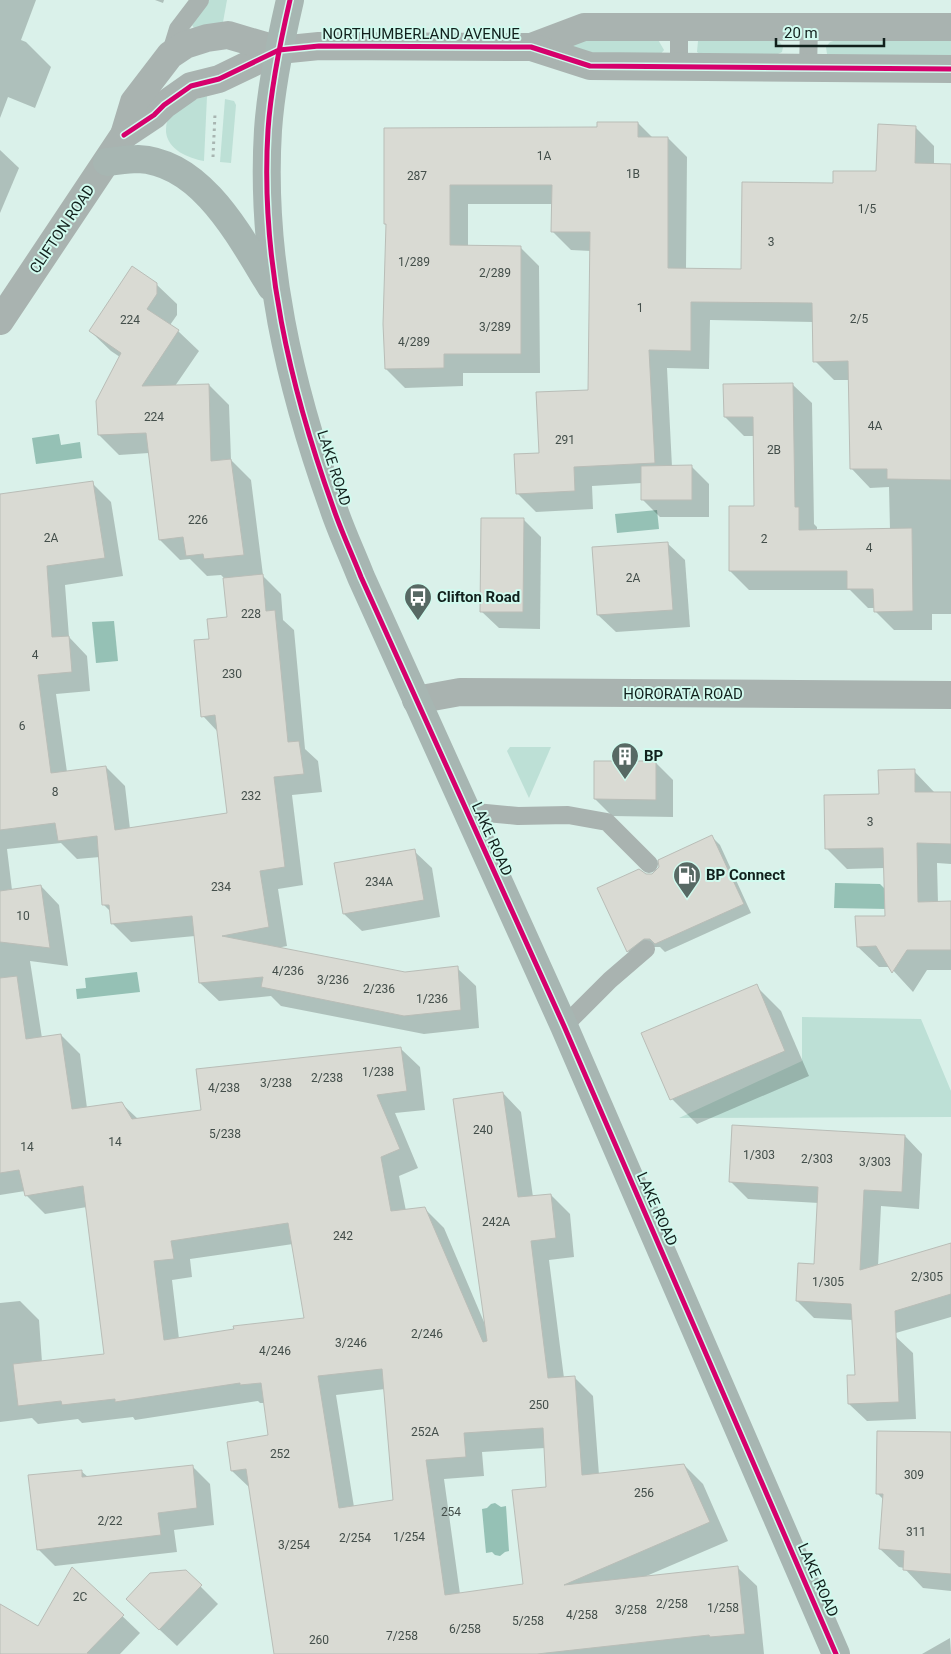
<svg xmlns="http://www.w3.org/2000/svg" width="951" height="1654" font-family="Roboto,sans-serif">
  <style>
    .green { fill: #bde0d6 }
    .water { fill: #95c1b5 }
    .shadow { fill: #0003; fill-rule: evenodd }
    .building { fill: #d9dad3; stroke: #b9bdb7; fill-rule: evenodd }
    .lines { fill: none; stroke-linecap: round; stroke-linejoin: round }
    .path { stroke: #a8b5b1; stroke-width: 3; stroke-dasharray: 2.5 4; stroke-linecap: butt }
    .service { stroke: #a9b3b0; stroke-width: 18 }
    .minor { stroke: #a9b3b0; stroke-width: 28 }
    .primary { stroke: #a7b6b2; stroke-width: 28 }
    .cycleway-casing { stroke: #d1faee; stroke-width: 8 }
    .cycleway { stroke: #d6006c; stroke-width: 5 }
    .labels { text-anchor: middle; dominant-baseline: central; stroke-width: 4; stroke-linejoin: round; paint-order: stroke }
    .number-label { font-size: 12px; fill: #434e4a }
    .street-label { font-size: 15px; fill: #11201c; stroke: #d1faee }
    .poi-label { font-size: 15px; font-weight: bold; fill: #11201c; stroke: #d1faee; text-anchor: start }
  </style>
  <rect width="100%" height="100%" fill="#daf1ea"/>
  <g class="green">
    <polygon points="209,0 227,0 223,22 194,28 192,25"/>
    <polygon points="951,37 951,57 832,57 827,54 826,47 830,42 837,40"/>
    <polygon points="576,38 657,38 664,50 659,56 574,55 571,42"/>
    <polygon points="702,38 777,38 783,47 782,52 776,55 700,54 697,52 698,41"/>
    <path d="M207 96 204 161C188 158 168 150 166 132 166 127 166 122 169 117 178 105 193 100 207 96Z"/>
    <polygon points="225,99 234,101 236,105 231,163 220,162"/>
    <polygon points="510,747 551,747 529,798 507,751"/>
    <polygon points="802,1017 921,1019 951,1091 951,1117 679,1118 802,1061"/>
  </g>
  <g class="water">
    <polygon points="59,434 61,445 80,442 82,458 36,464 32,438"/>
    <polygon points="657,510 659,529 617,533 615,514"/>
    <polygon points="114,621 118,661 96,663 92,622"/>
    <polygon points="835,883 880,884 888,892 888,909 834,908"/>
    <polygon points="137,972 140,992 77,999 76,989 86,988 85,978"/>
    <polygon points="495,1503 501,1507 506,1506 509,1551 505,1552 500,1556 495,1555 492,1552 486,1553 482,1509 487,1508 491,1504"/>
  </g>
  <g class="shadow">
    <polygon points="0,0 36,0 21,40 26,42 51,67 35,108 8,97 0,118"/>
    <polygon points="155,0 164,0 163,3"/>
    <polygon points="638,123 653,138 668,138 687,157 686,269 742,270 834,184 877,172 915,127 934,146 934,165 951,165 951,614 932,614 932,630 894,630 875,611 875,608 868,608 850,590 749,590 730,571 756,508 754,436 744,436 725,417 792,384 812,403 814,524 817,527 817,531 890,530 889,487 870,488 851,468 849,380 834,380 815,361 813,322 710,320 709,369 667,368 672,467 691,466 709,484 709,517 660,517 643,500 642,483 592,486 593,509 536,512 517,493 541,454 590,391 591,251 571,250 552,231 553,204 468,204 468,247 520,247 539,266 540,373 463,373 463,386 405,388 386,369 387,226 385,224 385,129 598,128"/>
    <polygon points="0,150 19,168 0,213"/>
    <path d="M156 284 177 304V315L170 325 178 331 199 351 175 386 209 385 229 405 231 460 251 480 263 575H262L281 594 283 620 294 630 305 749 318 761 322 792 292 795 303 885 278 889 287 946 277 948 404 974 457 968 476 986 479 1028 424 1034 281 1006 271 996 219 1001 200 983 195 936 131 942 112 923 111 912 104 905 100 857 77 859 61 843 7 849 12 890 41 886 59 905 68 966 30 961 42 1038 61 1035 80 1054 87 1108 121 1103 138 1119 202 1112 401 1049 420 1067 425 1110 395 1113 418 1168 399 1176 406 1211 425 1209 444 1228 484 1322 503 1093 521 1112 533 1197 551 1195 570 1214 574 1257 549 1260 564 1378 574 1377 593 1396 599 1475 684 1465 703 1484 728 1541 644 1577 738 1568 757 1586 764 1654H276L251 1489 232 1471 228 1443 270 1436 265 1403H260L258 1401 135 1420 133 1417 82 1423 78 1419 38 1424 32 1418 0 1422V1303L20 1301 39 1320 42 1362 106 1356 87 1207 45 1214 26 1195 25 1191 0 1195V496L92 483 111 502 123 576 65 585 69 637 87 656 90 691 56 694 67 772 106 767 125 786 130 829 228 814 218 732 203 716 210 640 228 618 224 578 221 575 207 576 190 559 180 560 160 540 149 453 119 455 99 435 120 357 111 351 90 331ZM293 1244 306 1319 179 1339 172 1280 192 1277 190 1259ZM385 1389 394 1501 354 1507 336 1395ZM545 1448 547 1488 524 1585 460 1594 444 1479 484 1476 482 1452Z"/>
    <polygon points="523,519 541,537 540,629 499,628 481,611"/>
    <polygon points="667,543 685,560 690,627 616,632 598,615"/>
    <polygon points="655,762 673,780 673,817 612,816 595,799"/>
    <polygon points="914,771 935,793 951,793 951,864 937,863 938,903 951,903 951,970 927,970 913,992 890,967 879,967 858,947 886,917 885,868 847,869 826,848 880,796"/>
    <polygon points="712,837 720,845 751,913 665,952 660,947 653,947 636,959 628,951 645,875 653,875"/>
    <polygon points="414,851 432,868 440,917 362,931 344,914 336,864"/>
    <polygon points="756,986 781,1011 809,1076 697,1124 672,1099"/>
    <polygon points="905,1136 922,1154 919,1209 881,1206 878,1266 951,1245 951,1317 889,1335 895,1336 913,1353 916,1419 867,1421 849,1404 856,1376 853,1320 814,1318 797,1301 816,1265 819,1203 748,1199 730,1181"/>
    <polygon points="951,1433 951,1591 923,1588 904,1568 899,1567 880,1549 884,1500 878,1494"/>
    <polygon points="192,1466 210,1484 214,1525 174,1530 177,1552 55,1566 38,1549 81,1471 88,1477"/>
    <polygon points="73,1569 140,1633 120,1654 49,1654"/>
    <polygon points="185,1571 218,1604 177,1646 145,1616"/>
    <polygon points="950,1638 951,1654 922,1654"/>
  </g>
  <g class="building">
    <polygon points="597,122 638,122 638,137 668,137 668,268 741,269 742,182 833,183 833,171 876,171 878,124 916,126 915,163 951,164 951,480 887,479 887,469 850,469 848,361 813,362 812,303 691,302 691,351 649,350 655,463 574,467 575,491 516,494 514,454 539,453 536,392 588,390 590,232 551,232 552,185 450,185 450,245 521,246 521,354 444,354 444,368 385,369 383,324 386,224 384,224 384,128 597,127"/>
    <polygon points="132,266 157,283 157,294 147,309 179,330 142,386 209,384 211,461 231,459 244,555 204,559 203,554 186,556 183,537 159,540 146,433 98,435 96,401 121,353 89,331"/>
    <polygon points="793,383 795,507 799,507 799,530 912,528 913,611 874,612 873,589 847,589 847,571 729,571 729,506 754,506 753,417 724,417 723,384"/>
    <polygon points="692,465 692,500 641,500 641,466"/>
    <polygon points="93,481 105,558 47,566 52,637 69,636 72,672 38,675 51,773 106,766 115,830 227,813 215,715 201,717 194,640 209,639 207,619 227,617 223,578 263,574 266,611 275,610 288,742 299,741 304,774 274,777 285,867 260,871 269,927 222,936 405,972 458,966 461,1010 404,1016 261,987 263,977 199,983 192,916 111,924 109,905 102,905 97,836 58,841 55,823 0,830 0,494"/>
    <polygon points="481,518 524,518 523,612 480,612"/>
    <polygon points="668,542 673,610 597,615 592,547"/>
    <polygon points="594,761 656,761 656,800 594,799"/>
    <polygon points="915,769 915,792 951,792 951,844 917,843 918,902 951,901 951,950 907,950 892,973 876,946 857,947 855,916 885,916 883,848 825,849 824,795 879,794 878,770"/>
    <polygon points="712,835 744,904 655,944 650,939 644,939 627,952 597,888 639,869 646,874 652,874 659,867 658,860"/>
    <polygon points="415,849 424,900 343,914 334,863"/>
    <polygon points="41,885 50,948 0,942 0,891"/>
    <path d="M17 976 26 1039 61 1034 72 1109 122 1102 132 1119 201 1110 196 1069 401 1047 407 1091 377 1095 400 1149 381 1157 391 1211 425 1207 483 1342 487 1341 453 1099 503 1092 518 1197 551 1194 556 1238 531 1241 548 1378 575 1376 582 1475 684 1464 710 1522 564 1585 738 1566 745 1634 710 1637 709 1635 537 1654H274L246 1469 231 1471 227 1442 268 1435 261 1383 240 1385V1383L115 1402V1399L62 1405 61 1401 18 1406 13 1364 104 1354 83 1186 25 1196 19 1170 0 1173V978ZM288 1223 304 1318 233 1326 234 1329 164 1340 154 1261 174 1259 171 1241ZM382 1369 393 1500 339 1508 318 1376ZM543 1428 546 1487 512 1490 523 1584 445 1595 426 1460 466 1457 464 1433Z"/>
    <polygon points="757,984 785,1051 670,1100 641,1033"/>
    <polygon points="732,1125 905,1135 902,1192 864,1190 860,1270 951,1243 951,1294 895,1311 899,1402 848,1404 847,1375 855,1375 851,1304 796,1301 798,1263 814,1264 818,1187 729,1182"/>
    <polygon points="877,1431 951,1432 951,1574 903,1570 904,1551 879,1549 883,1494 876,1494"/>
    <polygon points="193,1465 197,1508 158,1513 161,1535 37,1550 28,1475 82,1470 82,1477"/>
    <polygon points="72,1567 124,1615 87,1653 89,1654 0,1654 0,1604 38,1626"/>
    <polygon points="186,1570 202,1585 159,1630 126,1599 150,1573"/>
  </g>
  <g class="lines">
    <polyline class="path" points="213,157 215,114"/>
    <g class="service">
      <polyline points="679,27 679,68"/>
      <polyline points="170,55 178,29 200,0"/>
      <polyline points="808,68 809,27"/>
      <polyline points="465,811 518,816 568,815 607,822 649,864"/>
      <polyline points="564,1026 610,980 646,949"/>
    </g>
    <g class="minor">
      <polyline points="531,47 584,27 951,27"/>
      <polyline points="124,135 154,115 164,105 191,86 219,79 279,50 319,46 531,47 590,66 951,69"/>
      <polyline points="0,321 124,135 134,102 170,55 185,45 207,38 228,35 279,50"/>
      <polyline points="416,700 460,692 951,695"/>
    </g>
    <g class="primary">
      <path d="M290 0C280 43 271 86 268 130 260 259 290 387 333 507 341 531 352 554 361 577L564 1026 836 1654"/>
      <path d="M107 162C117 161 128 159 138 159 203 162 241 239 271 287"/>
    </g>
    <g class="cycleway-casing">
      <g id="cycleway">
        <path d="M290 0C280 43 271 86 268 130 260 259 290 387 333 507 341 531 352 554 361 577L564 1026 836 1654"/>
        <polyline points="124,135 154,115 164,105 191,86 219,79 279,50 319,46 531,47 590,66 951,69"/>
      </g>
    </g>
    <use href="#cycleway" class="cycleway"/>
  </g>
  <defs>
    <g id="bus-pin" transform="scale(1.4375)"><path d="M0 17L-7.5 6A9.5 9.5 0 1 1 7.5 6Z" fill="#576964" stroke="#d1faee"/><path d="M-5-6H5V4H4V6H2V4H-2V6H-4V4H-5ZM-3.5-4V0h7V-4ZM-3.5 1.2v1.5H-2V1.2ZM2 1.2v1.5H3.5V1.2Z" fill="#fff"/></g>
    <g id="building-pin" transform="scale(1.4375)"><path d="M0 17L-7.5 6A9.5 9.5 0 1 1 7.5 6Z" fill="#576964" stroke="#d1faee"/><path d="M-4-6H4V6H1V3H-1V6H-4ZM-2.5-4.3h1.7v1.8h-1.7ZM.8-4.3h1.7v1.8H.8ZM-2.5-1h1.7V.8h-1.7ZM.8-1h1.7V.8H.8Z" fill="#fff"/></g>
    <g id="fuel-pin" transform="scale(1.4375)"><path d="M0 17L-7.5 6A9.5 9.5 0 1 1 7.5 6Z" fill="#576964" stroke="#d1faee"/><path d="M-5.5-6h7V0h2V4h1.3V-2.5L3-4.5l.8-.8L6-3V5H2.5V1h-1V6h-7ZM-4.2-4.7v3.2H.2V-4.7Z" fill="#fff"/></g>
  </defs>
  <g fill-rule="evenodd">
    <use href="#bus-pin" x="418" y="597"/>
    <use href="#building-pin" x="625" y="756"/>
    <use href="#fuel-pin" x="687" y="875"/>
  </g>
  <g class="labels">
    <g class="number-label">
      <text x="544" y="156">1A</text>
      <text x="633" y="174">1B</text>
      <text x="417" y="176">287</text>
      <text x="867" y="209">1/5</text>
      <text x="771" y="242">3</text>
      <text x="414" y="262">1/289</text>
      <text x="495" y="273">2/289</text>
      <text x="640" y="308">1</text>
      <text x="859" y="319">2/5</text>
      <text x="130" y="320">224</text>
      <text x="495" y="327">3/289</text>
      <text x="414" y="342">4/289</text>
      <text x="154" y="417">224</text>
      <text x="875" y="426">4A</text>
      <text x="565" y="440">291</text>
      <text x="774" y="450">2B</text>
      <text x="198" y="520">226</text>
      <text x="51" y="538">2A</text>
      <text x="764" y="539">2</text>
      <text x="869" y="548">4</text>
      <text x="633" y="578">2A</text>
      <text x="251" y="614">228</text>
      <text x="35" y="655">4</text>
      <text x="232" y="674">230</text>
      <text x="22" y="726">6</text>
      <text x="55" y="792">8</text>
      <text x="251" y="796">232</text>
      <text x="870" y="822">3</text>
      <text x="379" y="882">234A</text>
      <text x="221" y="887">234</text>
      <text x="23" y="916">10</text>
      <text x="288" y="971">4/236</text>
      <text x="333" y="980">3/236</text>
      <text x="379" y="989">2/236</text>
      <text x="432" y="999">1/236</text>
      <text x="378" y="1072">1/238</text>
      <text x="327" y="1078">2/238</text>
      <text x="276" y="1083">3/238</text>
      <text x="224" y="1088">4/238</text>
      <text x="483" y="1130">240</text>
      <text x="225" y="1134">5/238</text>
      <text x="115" y="1142">14</text>
      <text x="27" y="1147">14</text>
      <text x="759" y="1155">1/303</text>
      <text x="817" y="1159">2/303</text>
      <text x="875" y="1162">3/303</text>
      <text x="496" y="1222">242A</text>
      <text x="343" y="1236">242</text>
      <text x="927" y="1277">2/305</text>
      <text x="828" y="1282">1/305</text>
      <text x="427" y="1334">2/246</text>
      <text x="351" y="1343">3/246</text>
      <text x="275" y="1351">4/246</text>
      <text x="539" y="1405">250</text>
      <text x="425" y="1432">252A</text>
      <text x="280" y="1454">252</text>
      <text x="914" y="1475">309</text>
      <text x="644" y="1493">256</text>
      <text x="451" y="1512">254</text>
      <text x="110" y="1521">2/22</text>
      <text x="916" y="1532">311</text>
      <text x="409" y="1537">1/254</text>
      <text x="355" y="1538">2/254</text>
      <text x="294" y="1545">3/254</text>
      <text x="80" y="1597">2C</text>
      <text x="672" y="1604">2/258</text>
      <text x="723" y="1608">1/258</text>
      <text x="631" y="1610">3/258</text>
      <text x="582" y="1615">4/258</text>
      <text x="528" y="1621">5/258</text>
      <text x="465" y="1629">6/258</text>
      <text x="402" y="1636">7/258</text>
      <text x="319" y="1640">260</text>
    </g>
    <g class="street-label">
      <text x="421" y="34">NORTHUMBERLAND AVENUE</text>
      <text transform="translate(62 229) rotate(-56)">CLIFTON ROAD</text>
      <text transform="translate(334 468) rotate(72)">LAKE ROAD</text>
      <text x="683" y="694">HORORATA ROAD</text>
      <text transform="translate(492 839) rotate(66)">LAKE ROAD</text>
      <text transform="translate(657 1209) rotate(66)">LAKE ROAD</text>
      <text transform="translate(818 1580) rotate(66)">LAKE ROAD</text>
    </g>
    <g class="poi-label">
      <text x="437" y="597">Clifton Road</text>
      <text x="644" y="756">BP</text>
      <text x="706" y="875">BP Connect</text>
    </g>
  </g>
  <path d="M776 38v8h108v-8" fill="none" stroke="#11201c" stroke-width="2.5"/>
  <text x="784" y="38" font-size="15" fill="#11201c" stroke="#d1faee" stroke-width="4" paint-order="stroke">20 m</text>
</svg>
